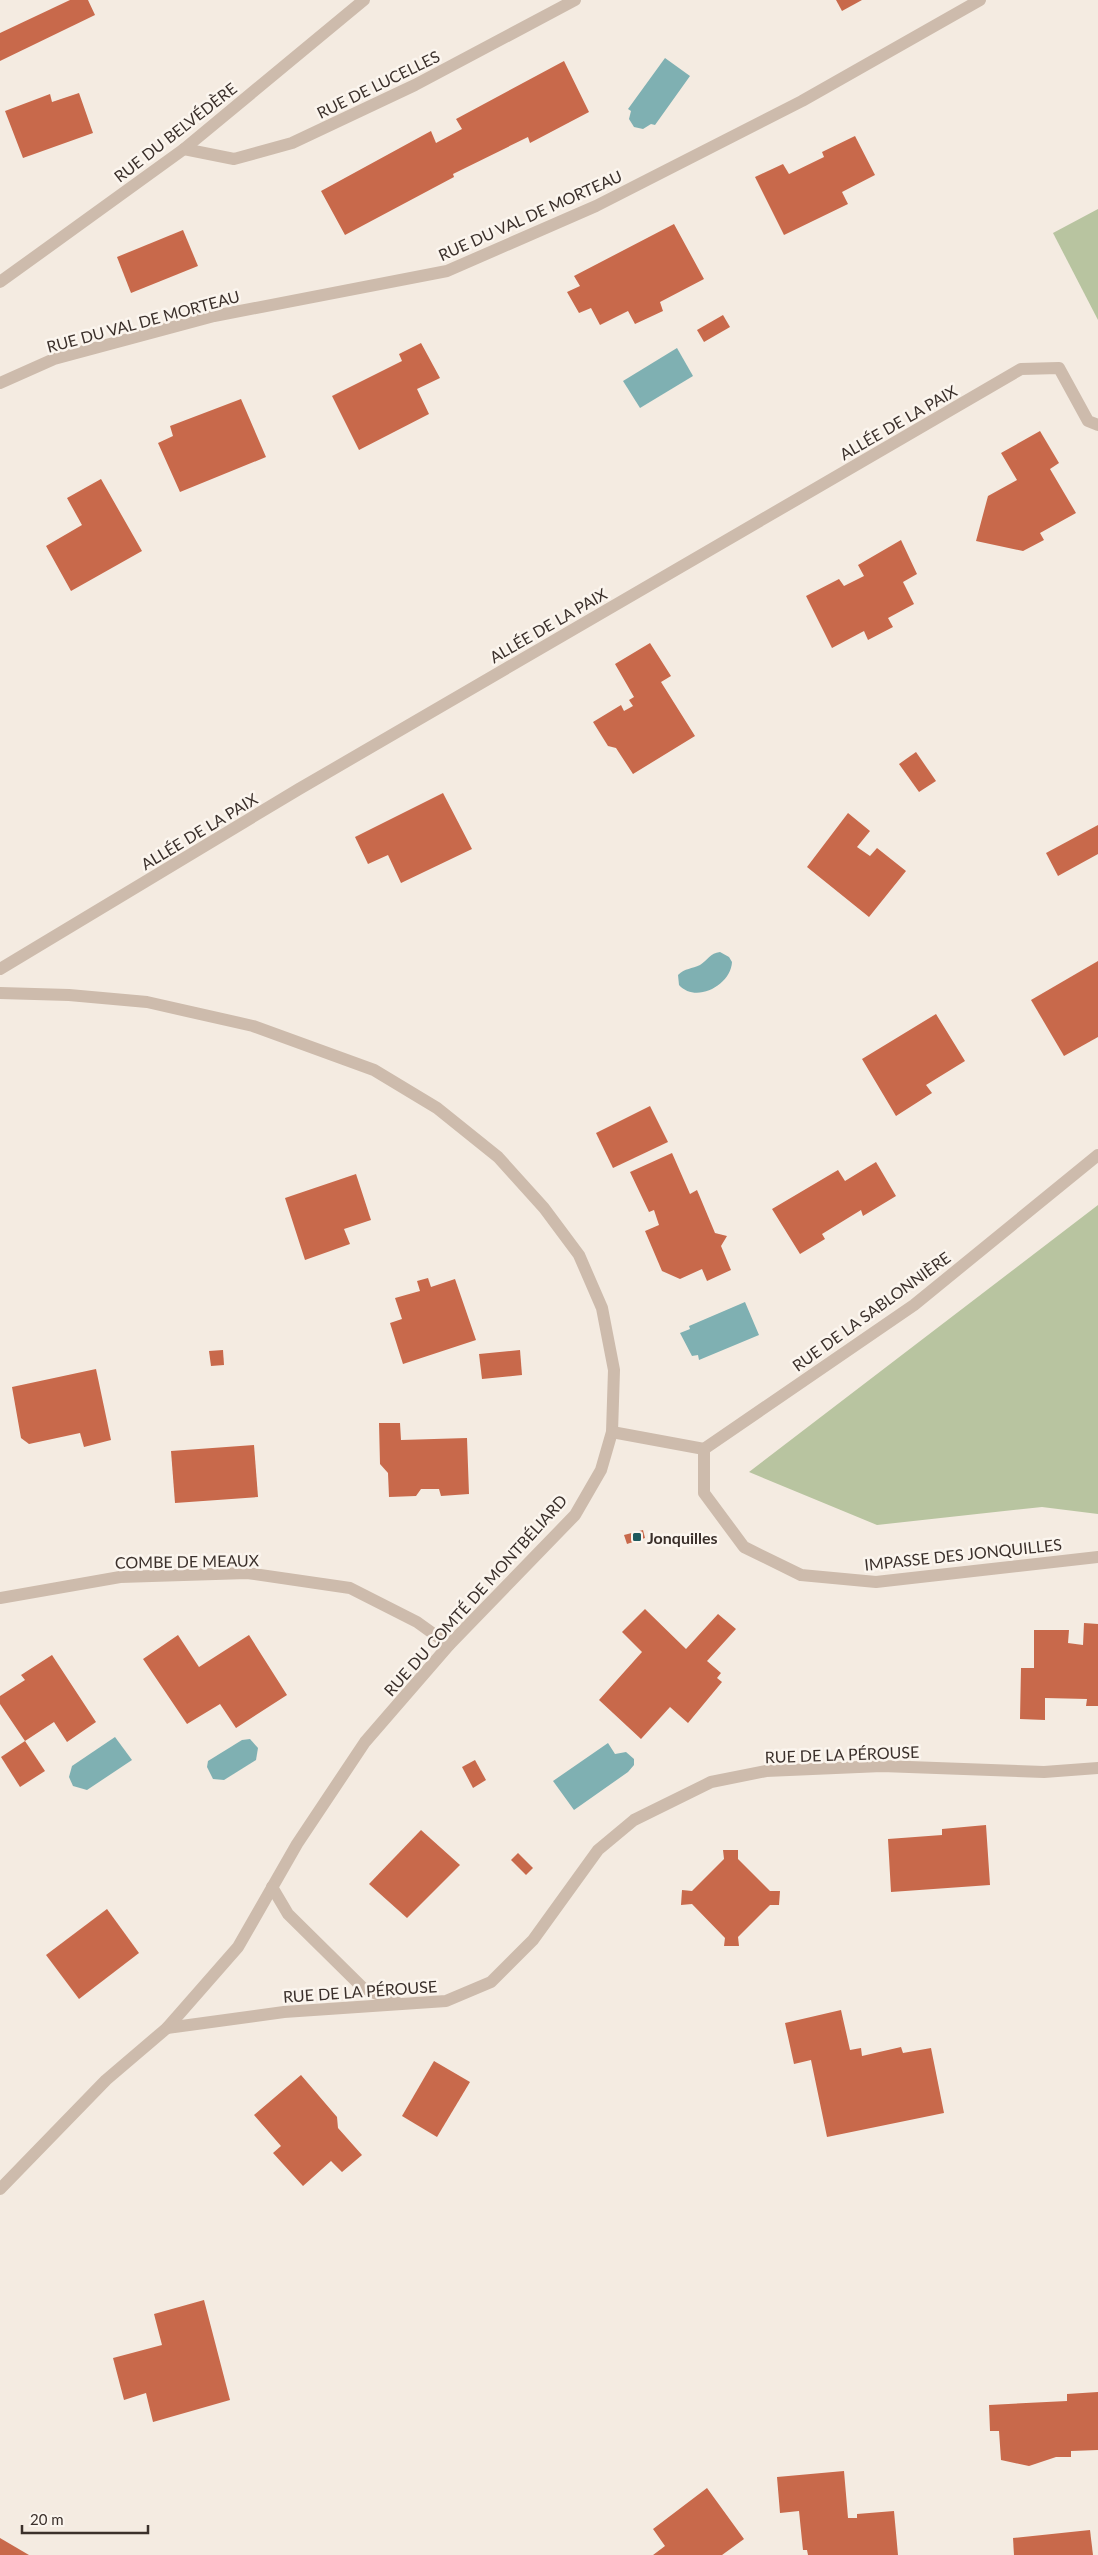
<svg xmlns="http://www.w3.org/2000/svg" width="1098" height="2555" font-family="Lato,sans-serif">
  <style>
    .green { fill: #b8c4a0 }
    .water { fill: #7fb0b2 }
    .building { fill: #c8694b }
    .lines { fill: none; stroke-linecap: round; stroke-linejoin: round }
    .minor { stroke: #cdbbac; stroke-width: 12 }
    .poi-dot { fill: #1f5a5e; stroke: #fbf5ee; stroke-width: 2 }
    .labels { text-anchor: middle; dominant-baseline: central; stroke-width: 5; stroke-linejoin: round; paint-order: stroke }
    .street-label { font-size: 16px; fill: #3b302b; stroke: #fbf5ee }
    .poi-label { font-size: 16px; font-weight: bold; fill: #3b302b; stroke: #fbf5ee; text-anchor: start }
  </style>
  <rect width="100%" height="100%" fill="#f4ebe1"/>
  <g class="green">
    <polygon points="1098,209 1098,320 1053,233"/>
    <polygon points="1098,1205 1098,1514 1042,1507 877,1525 749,1472"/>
  </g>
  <g class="water">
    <polygon points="665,58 690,76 655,125 651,124 643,129 634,127 629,119 631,111 628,109"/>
    <polygon points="677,348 693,376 640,408 623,381"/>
    <path d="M720 952 729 957 732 962C731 985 696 1004 679 985L678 975C685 968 692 969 700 965 708 960 710 953 720 952Z"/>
    <polygon points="745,1302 759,1335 699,1360 698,1355 692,1356 680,1333 690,1329 689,1326"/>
    <polygon points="115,1737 132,1760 87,1790 73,1786 69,1777 72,1766"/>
    <polygon points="250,1739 258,1748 256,1760 224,1780 213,1779 207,1767 208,1761 242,1740"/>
    <polygon points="608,1743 615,1754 626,1752 634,1759 634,1765 628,1772 574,1810 553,1781"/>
  </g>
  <g class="building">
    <polygon points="70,0 88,0 95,15 0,61 0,33"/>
    <polygon points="836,0 862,0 842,11"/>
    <polygon points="564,61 589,112 530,143 528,137 453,174 454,177 345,235 321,191 431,131 436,143 462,129 456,119"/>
    <polygon points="79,93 93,133 23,158 5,111 50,94 52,102"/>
    <polygon points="855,136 875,175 842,192 848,204 784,235 755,177 783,164 789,174 824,157 822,152"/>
    <polygon points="674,224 704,279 660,302 663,311 635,324 628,311 600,325 591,308 579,313 567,292 580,286 574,276"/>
    <polygon points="183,230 198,266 131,293 117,257"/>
    <polygon points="723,315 730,327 704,342 697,330"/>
    <polygon points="421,343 440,378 417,389 429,414 359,450 332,396 402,361 399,354"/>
    <polygon points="241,399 266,457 180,492 158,443 173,436 170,426"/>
    <polygon points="1040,431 1059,463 1050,469 1076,513 1040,533 1044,540 1023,551 976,541 988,496 1017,480 1001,453"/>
    <polygon points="101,479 142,551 71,591 46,546 82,525 67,498"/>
    <polygon points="901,540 917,574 903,582 914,604 888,618 893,627 868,640 864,631 832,648 806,596 839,579 844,586 864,576 858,565"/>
    <polygon points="650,643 671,676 661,682 695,736 633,774 616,748 608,746 593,722 621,705 624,711 633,706 629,700 634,697 615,664"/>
    <polygon points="916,752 936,781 919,792 899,764"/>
    <polygon points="443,793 472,849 401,883 388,855 368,864 355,837"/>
    <polygon points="848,813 870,831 857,847 870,856 877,848 906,871 869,917 807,867"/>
    <polygon points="1098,825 1098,854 1058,876 1046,853"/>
    <polygon points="1098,961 1098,1037 1064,1056 1031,1000"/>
    <polygon points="936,1014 965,1061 926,1085 932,1093 896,1116 862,1059"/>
    <polygon points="650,1106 668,1142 613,1168 596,1133"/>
    <polygon points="672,1153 690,1194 697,1190 715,1233 727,1236 721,1246 731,1270 707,1281 702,1269 680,1279 662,1271 645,1231 659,1225 654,1210 649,1212 630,1172"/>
    <polygon points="876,1162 896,1196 863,1216 861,1210 822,1234 825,1239 800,1254 772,1209 838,1170 845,1181"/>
    <polygon points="356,1174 371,1220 344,1229 350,1244 305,1260 285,1198"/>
    <polygon points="428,1278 431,1287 455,1279 476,1340 403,1364 390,1323 402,1319 395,1298 420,1291 417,1281"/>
    <polygon points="223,1350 224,1365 211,1366 209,1351"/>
    <polygon points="520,1350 522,1375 482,1379 479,1354"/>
    <polygon points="96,1369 111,1440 84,1447 80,1433 29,1444 21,1438 12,1387"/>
    <polygon points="379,1423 400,1423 401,1440 467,1438 469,1494 441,1496 439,1489 421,1489 416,1496 389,1497 388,1473 380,1464"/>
    <polygon points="254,1445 258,1497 175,1503 171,1451"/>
    <polygon points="643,1530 645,1538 627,1544 624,1535"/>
    <polygon points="645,1609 686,1649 718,1614 736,1629 707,1661 721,1673 717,1678 722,1682 688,1723 670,1707 641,1739 599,1700 642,1652 622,1632"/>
    <polygon points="1084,1623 1098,1624 1098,1706 1086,1706 1087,1699 1045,1698 1045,1720 1020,1719 1021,1668 1034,1668 1034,1630 1069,1630 1068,1643 1083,1645"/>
    <polygon points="178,1635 199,1667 249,1635 287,1695 236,1728 220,1704 187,1724 143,1659"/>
    <polygon points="52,1655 96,1722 67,1742 54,1722 25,1741 0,1704 0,1696 25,1680 21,1675"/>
    <polygon points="25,1741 45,1771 20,1787 1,1757"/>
    <polygon points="475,1760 486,1780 473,1788 462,1767"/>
    <polygon points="986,1825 990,1885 891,1892 888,1839 942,1835 942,1829"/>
    <polygon points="421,1830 460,1865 407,1918 369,1884"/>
    <polygon points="723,1850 738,1850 738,1859 770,1891 780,1891 779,1905 770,1905 738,1937 739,1946 724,1946 725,1938 692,1904 681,1905 682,1890 692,1891 724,1859"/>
    <polygon points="518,1853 533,1868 526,1875 511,1860"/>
    <polygon points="107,1909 139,1953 79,1999 46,1955"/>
    <polygon points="841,2010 850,2050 861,2048 862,2056 901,2047 903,2053 931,2048 944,2113 827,2137 811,2060 794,2064 785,2023"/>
    <polygon points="434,2061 470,2082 437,2137 402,2116"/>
    <polygon points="301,2075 337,2117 338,2128 362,2155 342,2172 331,2161 303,2186 273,2153 281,2146 254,2115"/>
    <polygon points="204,2300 230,2400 153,2422 146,2393 124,2400 113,2358 162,2345 154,2314"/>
    <polygon points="1098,2392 1098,2450 1071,2451 1071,2457 1056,2457 1029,2466 1001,2460 999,2431 990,2431 989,2405 1067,2401 1067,2394"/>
    <polygon points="844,2471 848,2518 857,2518 857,2514 894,2511 898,2555 808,2555 807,2550 803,2550 799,2511 780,2513 777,2477"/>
    <polygon points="707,2488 744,2539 722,2555 653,2555 665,2546 653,2529"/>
    <polygon points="1090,2530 1093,2555 1014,2555 1013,2538"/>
    <polygon points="0,2538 29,2555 0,2555"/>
  </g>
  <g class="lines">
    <g class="minor">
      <polyline points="184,149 234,159 292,143 415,85 575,0"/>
      <polyline points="0,282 184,149 364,0"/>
      <polyline points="0,383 54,359 214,316 447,271 596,206 802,101 980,0"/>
      <polyline points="0,969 299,789 1021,369 1059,368 1088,421 1098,425"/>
      <polyline points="0,993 69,995 147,1002 253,1026 374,1070 437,1108 498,1157 544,1208 579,1255 602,1308 614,1370 612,1432 601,1470 575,1515 449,1645 365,1742 297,1844 238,1947 167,2028 106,2080 0,2189"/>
      <polyline points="612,1432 704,1449"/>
      <polyline points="704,1449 914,1305 1098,1155"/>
      <polyline points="704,1449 704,1493 744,1547 801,1575 876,1582 1098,1557"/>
      <polyline points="0,1598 120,1577 247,1573 350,1588 417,1622 449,1645"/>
      <polyline points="272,1887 288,1914 363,1988 398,2003"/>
      <polyline points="167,2028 284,2012 446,2001 491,1982 533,1940 598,1850 634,1820 711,1782 766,1771 882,1766 1044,1772 1098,1768"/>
    </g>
  </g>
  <rect class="poi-dot" x="632" y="1532" width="10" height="10" rx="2.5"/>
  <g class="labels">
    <g class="street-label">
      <text transform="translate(378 84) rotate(-26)">RUE DE LUCELLES</text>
      <text transform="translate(175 132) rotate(-38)">RUE DU BELVÉDÈRE</text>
      <text transform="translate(530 215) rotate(-24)">RUE DU VAL DE MORTEAU</text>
      <text transform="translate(143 321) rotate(-15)">RUE DU VAL DE MORTEAU</text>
      <text transform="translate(898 422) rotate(-30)">ALLÉE DE LA PAIX</text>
      <text transform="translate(548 625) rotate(-30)">ALLÉE DE LA PAIX</text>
      <text transform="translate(199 831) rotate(-31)">ALLÉE DE LA PAIX</text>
      <text transform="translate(871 1311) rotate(-36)">RUE DE LA SABLONNIÈRE</text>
      <text transform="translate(963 1554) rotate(-6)">IMPASSE DES JONQUILLES</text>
      <text transform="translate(187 1561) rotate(-1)">COMBE DE MEAUX</text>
      <text transform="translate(475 1595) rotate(-48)">RUE DU COMTÉ DE MONTBÉLIARD</text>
      <text transform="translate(842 1754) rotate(-2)">RUE DE LA PÉROUSE</text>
      <text transform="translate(360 1991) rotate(-4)">RUE DE LA PÉROUSE</text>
    </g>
    <g class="poi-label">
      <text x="647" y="1537">Jonquilles</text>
    </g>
  </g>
  <path d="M22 2525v8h126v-8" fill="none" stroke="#3b302b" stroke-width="2.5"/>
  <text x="30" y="2525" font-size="15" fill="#3b302b" stroke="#fbf5ee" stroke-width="4" paint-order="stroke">20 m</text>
</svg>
